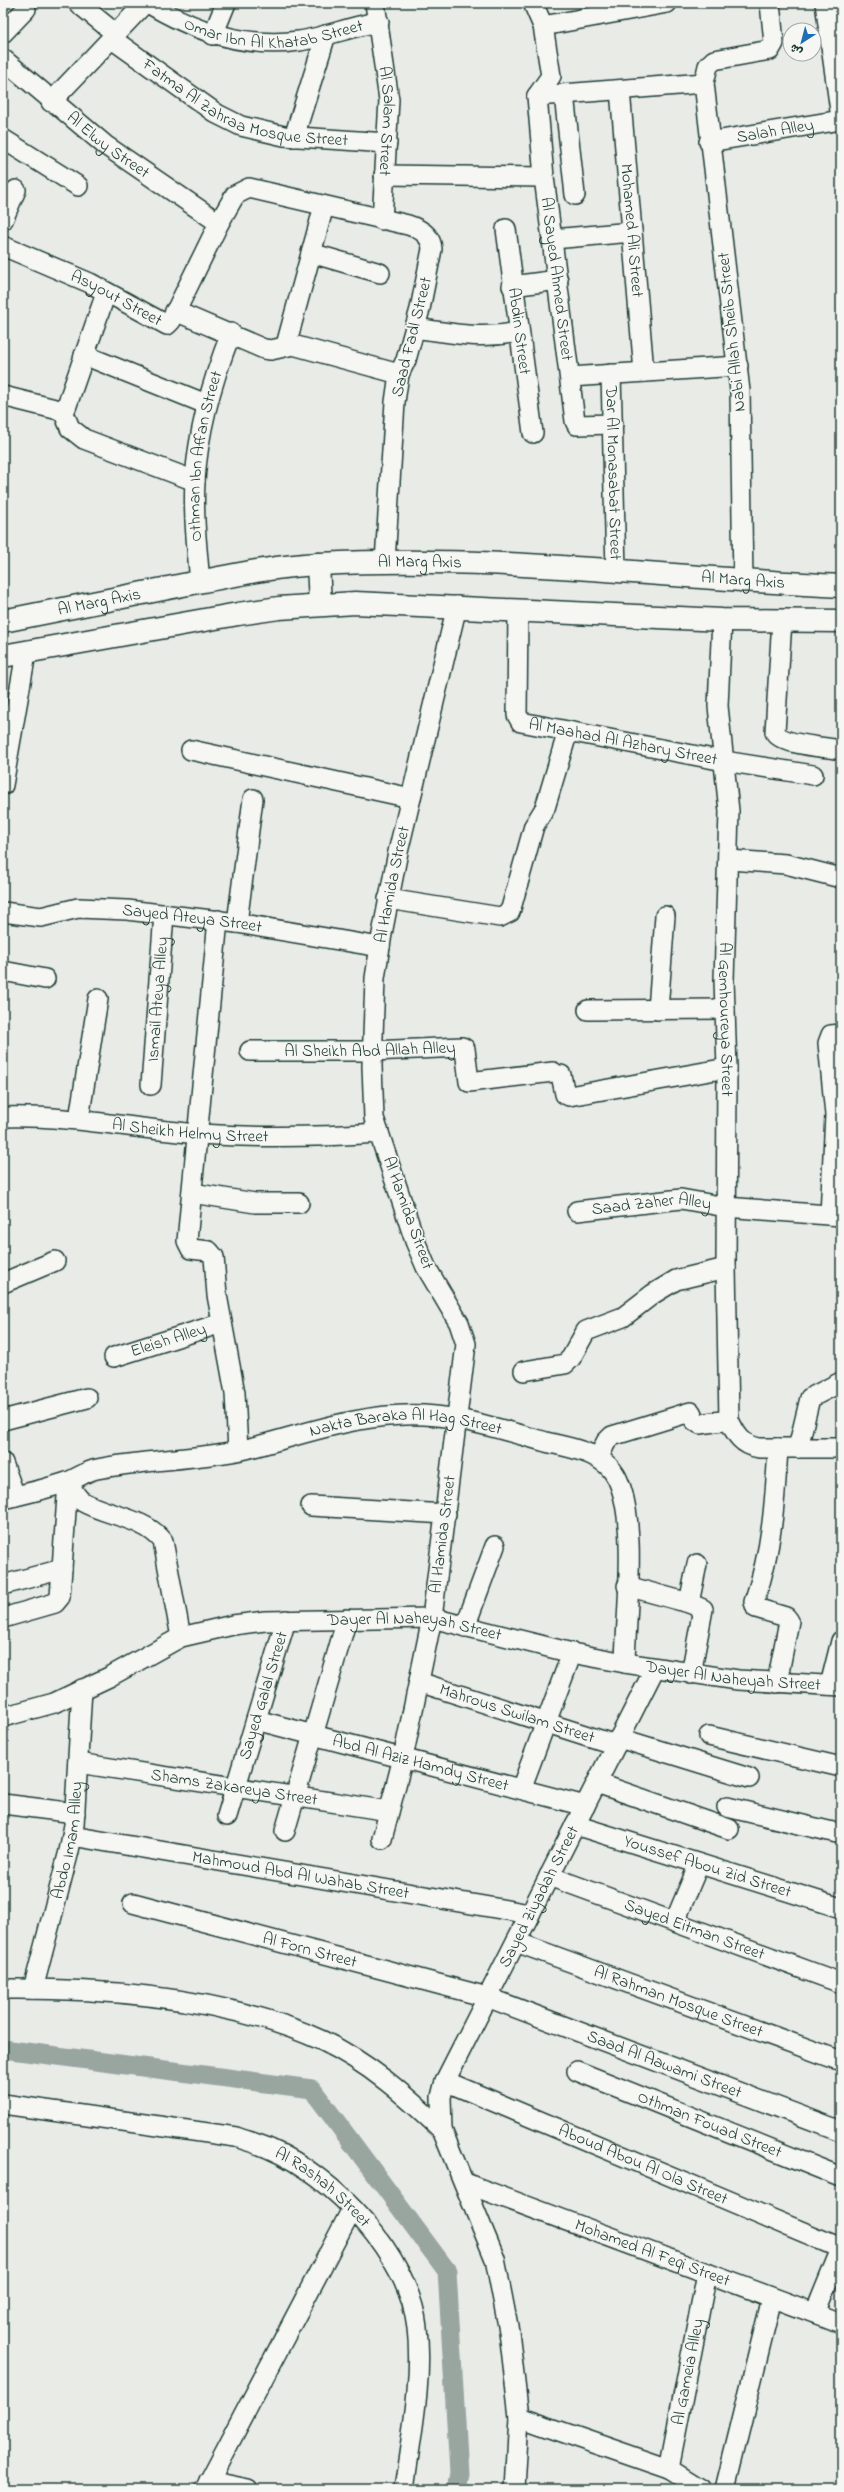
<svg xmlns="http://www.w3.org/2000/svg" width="844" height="2492" font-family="'Indie Flower','Playpen Sans Arabic',sans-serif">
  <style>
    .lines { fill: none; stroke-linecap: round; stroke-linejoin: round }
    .canal { stroke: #99a6a0; stroke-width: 19 }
    .minor-casing { stroke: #1f3d34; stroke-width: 22 }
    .secondary-casing { stroke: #1f3d34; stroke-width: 25 }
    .minor { stroke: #f6f6f2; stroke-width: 19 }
    .secondary { stroke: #f6f6f2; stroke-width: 22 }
    .labels { text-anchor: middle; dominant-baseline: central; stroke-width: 3.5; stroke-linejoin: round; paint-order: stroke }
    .street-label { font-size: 17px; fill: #1f3d34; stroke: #f6f6f2 }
  </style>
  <rect width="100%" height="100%" fill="#e9ebe7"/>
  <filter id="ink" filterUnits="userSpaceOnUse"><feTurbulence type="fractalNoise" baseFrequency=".025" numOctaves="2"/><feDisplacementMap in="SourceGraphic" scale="8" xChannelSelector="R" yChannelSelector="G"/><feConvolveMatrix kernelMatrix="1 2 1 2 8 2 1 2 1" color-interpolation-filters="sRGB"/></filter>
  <g filter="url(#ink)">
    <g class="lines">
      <polyline class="canal" points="3,2049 312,2089 447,2271 459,2473 456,2489"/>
      <g class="minor-casing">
        <g id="minor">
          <polyline points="78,3 116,34"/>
          <path id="s1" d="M148 3C194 31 244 49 299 41 326 37 352 26 379 22"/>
          <path id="s2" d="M375 3 389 100 382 220"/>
          <polyline points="533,3 543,26 551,76 537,96"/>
          <polyline points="825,3 841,118"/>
          <polyline points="543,26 667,3"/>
          <polyline points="3,33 26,9"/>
          <polyline points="213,35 226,3"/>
          <path id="s3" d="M112 39 217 114 241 126 284 136 387 143"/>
          <path id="s4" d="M3 59 105 145 219 223"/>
          <path id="s5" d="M620 90 644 372"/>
          <polyline points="564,94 575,195"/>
          <path id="s6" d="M537 96 544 177 575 421 577 425 613 424"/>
          <polyline points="537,96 704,83"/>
          <polyline points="51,102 145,3"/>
          <polyline points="294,137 326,35"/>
          <polyline points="3,139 78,186"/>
          <path id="s7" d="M709 142 841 120"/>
          <polyline points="384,175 544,177"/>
          <polyline points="3,220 16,190"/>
          <path id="s8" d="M506 229 533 433"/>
          <polyline points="553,239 632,232"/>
          <path id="s9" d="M3 246 90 283 167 325 171 321 219 223 235 195 249 188 408 225C421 229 431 235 432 249L420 309 406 360 399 374 395 402 385 562"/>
          <polyline points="311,253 380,273"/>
          <polyline points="512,286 558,280"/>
          <polyline points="175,311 264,349 271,350 293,345 399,374"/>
          <path d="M415 328C453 333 480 340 518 332"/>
          <polyline points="286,345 324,206"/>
          <polyline points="84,355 206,404"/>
          <path id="s10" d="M611 374 616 571"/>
          <polyline points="570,377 738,366"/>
          <polyline points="3,396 63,411"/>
          <polyline points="63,411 70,428 84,439 195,481"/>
          <polyline points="63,411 66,408 106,293"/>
          <path id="s11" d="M200 582C197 548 193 515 195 481 198 430 212 381 231 333"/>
          <polyline points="743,582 740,391 704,83 708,66 714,60 770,50 774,43 770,3"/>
          <path id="s12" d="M518 610 517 715 521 722 724 761 813 775"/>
          <path id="s13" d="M722 620 718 706 729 811 724 980 727 1068 726 1268 729 1420C736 1435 742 1445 759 1448H841"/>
          <path d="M782 620 775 732C781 745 826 747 841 750"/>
          <polyline points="191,750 411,798"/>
          <polyline points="3,785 26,653"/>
          <polyline points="729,860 786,864 841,878"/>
          <polyline points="388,899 500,917 510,912 534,826 545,808 568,731"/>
          <path id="s14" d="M3 912 41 917 78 908 127 910 237 923 380 947"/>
          <polyline points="218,920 187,1241 191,1249 209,1251 214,1257 217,1295 235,1393 238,1450"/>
          <polyline points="237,923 253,799"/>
          <polyline points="3,971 45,979"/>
          <polyline points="588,1010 725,1009"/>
          <polyline points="658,1010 665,916"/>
          <path id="s15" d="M250 1051H372L462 1047 465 1049 469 1082 553 1072"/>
          <polyline points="561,1075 565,1094 569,1096 727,1068"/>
          <path id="s16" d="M151 1085 164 914"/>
          <path id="s17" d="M3 1117C71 1115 133 1129 200 1134 259 1138 320 1137 379 1133"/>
          <polyline points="79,1119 98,999"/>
          <polyline points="192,1193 255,1203 299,1203"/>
          <path id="s18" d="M577 1211 681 1199 726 1207 841 1216"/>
          <polyline points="830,1215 835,1115 828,1043 831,1035 841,1034"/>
          <polyline points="3,1283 55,1261"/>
          <path id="s19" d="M114 1357 222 1323"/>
          <polyline points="524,1371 565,1364 571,1358 586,1331 623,1317 653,1294 676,1280 726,1268"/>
          <polyline points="3,1420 87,1398"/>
          <polyline points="798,1448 810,1398 841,1382"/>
          <polyline points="599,1457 606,1442 612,1436 687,1413 691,1412 695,1421 700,1424 729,1420"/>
          <polyline points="3,1463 15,1496"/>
          <path d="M68 1482C72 1488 76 1498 83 1502 107 1516 144 1517 163 1541L181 1637"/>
          <path id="s20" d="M3 1499C24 1494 46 1489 67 1482 78 1478 86 1471 97 1469 146 1459 197 1460 246 1449 305 1434 362 1412 424 1415 465 1417 506 1431 546 1442 571 1448 604 1452 617 1478 638 1521 626 1614 625 1663"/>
          <polyline points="311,1506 446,1514"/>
          <polyline points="3,1585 62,1569"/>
          <polyline points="627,1586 689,1603"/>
          <polyline points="3,1618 55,1603 60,1597 68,1482"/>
          <polyline points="465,1627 495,1546"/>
          <polyline points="691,1674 703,1609 689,1603 697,1564"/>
          <path id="s21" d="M419 1682 616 1745"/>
          <path d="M777 1683 789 1621 786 1617 756 1608 754 1602C772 1551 775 1501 778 1448"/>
          <polyline points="830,1685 841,1641"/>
          <path id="s22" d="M3 1717 54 1703 109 1677 181 1637 233 1625 265 1621 432 1618 572 1653 625 1663 738 1680 841 1686"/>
          <path id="s23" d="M256 1720 585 1806"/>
          <polyline points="709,1736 841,1767"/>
          <polyline points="619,1738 749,1778"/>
          <path id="s24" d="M78 1763 389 1811"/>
          <polyline points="597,1783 729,1829"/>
          <polyline points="521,1789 572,1653"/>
          <polyline points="3,1804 75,1813"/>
          <polyline points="727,1807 841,1834"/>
          <path id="s25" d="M227 1816 286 1620"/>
          <path id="s26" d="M575 1825 841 1908"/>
          <polyline points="285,1831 347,1619"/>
          <path id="s27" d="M72 1836 530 1914"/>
          <path id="s28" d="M382 1839 403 1758 432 1618 466 1344 459 1323 426 1267 415 1241 374 1118 372 1066 375 978 382 934 398 852 457 606"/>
          <path id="s29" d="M549 1876 841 1983"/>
          <path id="s30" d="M133 1903 487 1997 841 2131"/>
          <polyline points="675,1921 699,1864"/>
          <path id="s31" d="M516 1942 841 2061"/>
          <path d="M3 1989C107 1988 228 1997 323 2041 369 2063 406 2096 442 2130"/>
          <path id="s32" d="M33 1989 69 1851 74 1825 82 1689"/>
          <path id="s33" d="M577 2071 841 2177"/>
          <path id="s34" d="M445 2081 841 2248"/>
          <path id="s35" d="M3 2104 236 2137C247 2141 259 2144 270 2149 334 2176 409 2256 417 2327 423 2381 411 2435 404 2489"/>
          <path id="s36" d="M465 2183 841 2323"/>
          <polyline points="815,2313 841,2249"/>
          <polyline points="519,2417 669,2469 701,2489"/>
          <path id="s37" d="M669 2469 707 2273"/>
          <polyline points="209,2481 248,2489"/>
          <polyline points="205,2489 352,2209"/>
          <path id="s38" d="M515 2489 519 2417 509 2331 495 2259 442 2130 441 2097 445 2081 655 1668"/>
          <polyline points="725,2489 772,2298"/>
        </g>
      </g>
      <g class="secondary-casing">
        <g id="secondary">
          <polyline points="318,564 320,604"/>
          <path id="s39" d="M3 621C61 609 120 598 178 586 225 577 272 566 320 564 494 554 667 578 841 586"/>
          <polyline points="3,656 238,614 279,608 355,603 722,620 841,621"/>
        </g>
      </g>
      <use href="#minor" class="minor"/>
      <use href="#secondary" class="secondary"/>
    </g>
  </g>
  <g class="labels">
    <g class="street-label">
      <text stroke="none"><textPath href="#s1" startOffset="133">Omar Ibn Al Khatab Street</textPath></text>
      <text stroke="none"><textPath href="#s3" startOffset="152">Fatma Al Zahraa Mosque Street</textPath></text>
      <text stroke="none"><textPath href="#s2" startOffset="119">Al Salam Street</textPath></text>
      <text stroke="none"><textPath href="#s7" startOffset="67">Salah Alley</textPath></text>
      <text stroke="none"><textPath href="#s4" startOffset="136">Al Elwy Street</textPath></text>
      <text stroke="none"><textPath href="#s5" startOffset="141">Mohamed Ali Street</textPath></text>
      <text stroke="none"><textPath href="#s6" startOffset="184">Al Sayed Ahmed Street</textPath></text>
      <text stroke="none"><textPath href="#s9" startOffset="125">Asyout Street</textPath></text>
      <text stroke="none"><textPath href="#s8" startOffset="103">Abdin Street</textPath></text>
      <text transform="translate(732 332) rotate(-96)">Nabi Allah Sheib Street</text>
      <text transform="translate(412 337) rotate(-76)">Saad Fadl Street</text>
      <text stroke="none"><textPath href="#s11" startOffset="127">Othman Ibn Affan Street</textPath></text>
      <text stroke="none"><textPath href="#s10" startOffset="99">Dar Al Monasabat Street</textPath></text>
      <text stroke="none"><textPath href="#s39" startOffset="422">Al Marg Axis</textPath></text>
      <text stroke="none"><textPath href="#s39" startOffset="746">Al Marg Axis</textPath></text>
      <text stroke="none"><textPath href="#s39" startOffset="98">Al Marg Axis</textPath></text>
      <text stroke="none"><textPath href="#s12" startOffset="217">Al Maahad Al Azhary Street</textPath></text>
      <text stroke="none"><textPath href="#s28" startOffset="983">Al Hamida Street</textPath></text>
      <text stroke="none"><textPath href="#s14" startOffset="191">Sayed Ateya Street</textPath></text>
      <text stroke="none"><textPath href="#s16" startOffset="86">Ismail Ateya Alley</textPath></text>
      <text stroke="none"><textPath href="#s13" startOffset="400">Al Gemhoureya Street</textPath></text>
      <text stroke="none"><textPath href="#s15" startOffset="120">Al Sheikh Abd Allah Alley</textPath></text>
      <text stroke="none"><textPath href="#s17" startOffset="188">Al Sheikh Helmy Street</textPath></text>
      <text stroke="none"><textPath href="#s18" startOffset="75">Saad Zaher Alley</textPath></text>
      <text transform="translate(408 1213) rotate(70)">Al Hamida Street</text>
      <text stroke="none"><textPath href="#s19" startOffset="57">Eleish Alley</textPath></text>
      <text stroke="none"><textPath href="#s20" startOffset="413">Nakta Baraka Al Hag Street</textPath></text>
      <text stroke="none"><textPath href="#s28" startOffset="311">Al Hamida Street</textPath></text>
      <text stroke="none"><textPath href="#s22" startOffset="432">Dayer Al Naheyah Street</textPath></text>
      <text stroke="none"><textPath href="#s22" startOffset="756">Dayer Al Naheyah Street</textPath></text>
      <text stroke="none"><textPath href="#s25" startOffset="126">Sayed Galal Street</textPath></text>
      <text stroke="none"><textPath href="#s21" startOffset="103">Mahrous Swilam Street</textPath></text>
      <text stroke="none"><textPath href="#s23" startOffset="170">Abd Al Aziz Hamdy Street</textPath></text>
      <text stroke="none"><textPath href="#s24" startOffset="158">Shams Zakareya Street</textPath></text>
      <text stroke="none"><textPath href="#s32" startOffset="153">Abdo Imam Alley</textPath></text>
      <text stroke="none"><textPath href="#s26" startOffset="139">Youssef Abou Zid Street</textPath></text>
      <text stroke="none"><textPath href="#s27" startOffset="232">Mahmoud Abd Al Wahab Street</textPath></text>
      <text stroke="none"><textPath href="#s38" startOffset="628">Sayed Ziyadah Street</textPath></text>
      <text stroke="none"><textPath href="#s29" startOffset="155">Sayed Eitman Street</textPath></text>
      <text stroke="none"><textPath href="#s30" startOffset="183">Al Forn Street</textPath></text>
      <text stroke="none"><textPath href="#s31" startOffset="173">Al Rahman Mosque Street</textPath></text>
      <text stroke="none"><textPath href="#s30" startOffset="556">Saad Al Aawami Street</textPath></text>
      <text stroke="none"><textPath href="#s33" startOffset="143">Othman Fouad Street</textPath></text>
      <text stroke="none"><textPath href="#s34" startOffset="215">Aboud Abou Al Ola Street</textPath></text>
      <text stroke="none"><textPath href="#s35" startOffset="337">Al Rashah Street</textPath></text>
      <text stroke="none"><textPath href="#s36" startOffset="200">Mohamed Al Feqi Street</textPath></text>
      <text stroke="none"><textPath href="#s37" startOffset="99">Al Gameia Alley</textPath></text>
    </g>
  </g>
  <rect width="844" height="2492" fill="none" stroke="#f6f6f2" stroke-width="16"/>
  <rect x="8" y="8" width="828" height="2476" fill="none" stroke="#1f3d34" stroke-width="1.5" filter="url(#ink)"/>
  <g transform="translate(802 42) rotate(216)"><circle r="19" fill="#f6f6f2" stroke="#a0aca6"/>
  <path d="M0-3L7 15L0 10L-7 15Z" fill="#1f6fb2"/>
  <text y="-6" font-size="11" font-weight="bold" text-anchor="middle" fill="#1f3d34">ش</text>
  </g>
</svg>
